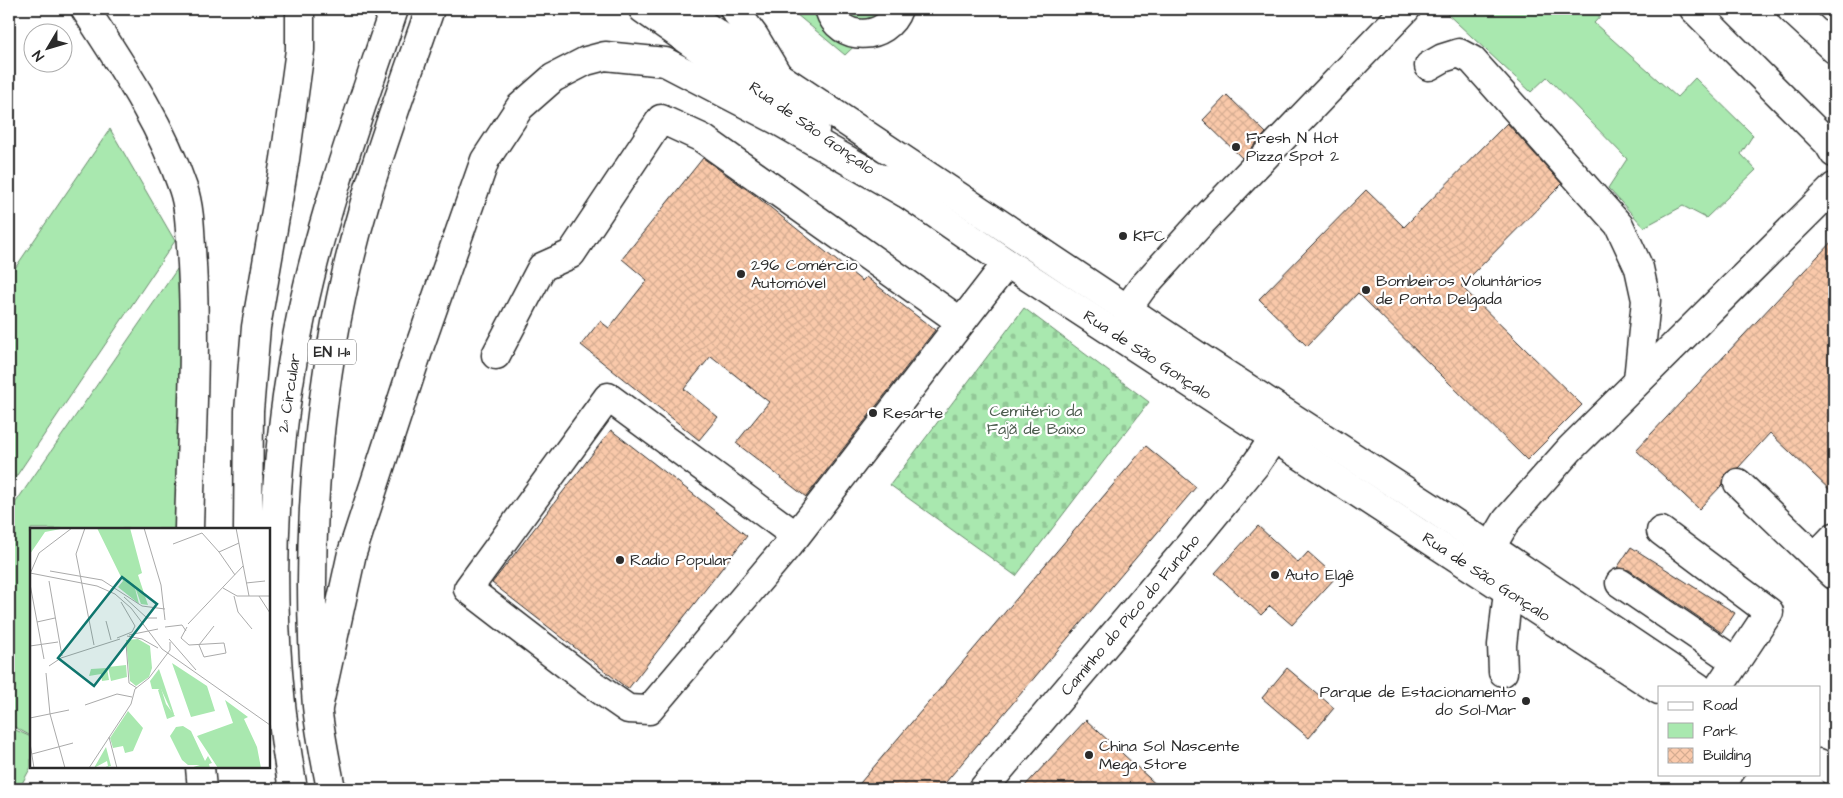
<svg xmlns="http://www.w3.org/2000/svg" width="1843" height="798" font-family="'Architects Daughter',sans-serif">
  <style>
    .green { fill: #a9e8af; stroke: #6a8a6d }
    .cemetery { fill: url(#cemetery-stones); stroke: #6a8a6d }
    .building { fill: url(#building-cross-hatch); stroke: #2b2b2b }
    .lines { fill: none; stroke-linecap: round; stroke-linejoin: round }
    .minor-casing { stroke: #2b2b2b; stroke-width: 31 }
    .major-casing { stroke: #2b2b2b; stroke-width: 31 }
    .highway-casing { stroke: #2b2b2b; stroke-width: 31 }
    .minor { stroke: #fff; stroke-width: 28 }
    .major { stroke: #fff; stroke-width: 28 }
    .highway { stroke: #fff; stroke-width: 28 }
    .poi-dot { fill: #2b2b2b; stroke: #fff; stroke-width: 2 }
    .labels { text-anchor: middle; dominant-baseline: central; stroke-width: 4.5; stroke-linejoin: round; paint-order: stroke }
    .shield { fill: #fff; stroke: #6b6b6b; stroke-width: 1 }
    .shield-label { font-size: 15px; font-weight: bold; fill: #2b2b2b }
    .street-label { font-size: 16px; fill: #2b2b2b; stroke: #fff }
    .poi-label { font-size: 16px; fill: #2b2b2b; stroke: #fff; text-anchor: start }
    .park-label { font-size: 16px; fill: #4a5a4c; stroke: #fff }
    .inset-road { fill: none; stroke: #aaa; stroke-width: 1 }
    .view { fill: #0f766e; fill-opacity: 0.15; stroke: #0f766e; stroke-width: 2.5 }
    .inset-edge { fill: none; stroke: #2b2b2b; stroke-width: 2.5 }
  </style>
  <defs>
    <pattern id="cemetery-stones" width="16" height="16" patternUnits="userSpaceOnUse" patternTransform="scale(1.25)"><rect width="16" height="16" fill="#a9e8af"/><path d="M2 7V4a2 2 0 0 1 4 0v3zM10 15v-3a2 2 0 0 1 4 0v3z" fill="#92c797"/></pattern>
    <pattern id="building-cross-hatch" width="8" height="8" patternUnits="userSpaceOnUse" patternTransform="scale(1.25)"><rect width="8" height="8" fill="#fac9aa"/><path d="M0 0l8 8M0 8l8-8" fill="none" stroke="#d6ad92"/></pattern>
  </defs>
  <rect width="100%" height="100%" fill="#fff"/>
  <filter id="ink" filterUnits="userSpaceOnUse"><feTurbulence type="fractalNoise" baseFrequency=".02" numOctaves="2"/><feDisplacementMap in="SourceGraphic" scale="10" xChannelSelector="R" yChannelSelector="G"/><feConvolveMatrix kernelMatrix="1 2 1 2 8 2 1 2 1" color-interpolation-filters="sRGB"/></filter>
  <g filter="url(#ink)">
    <g class="green">
      <polygon points="790,9 893,9 845,55"/>
      <polygon points="1442,9 1607,9 1594,23 1677,97 1695,78 1753,135 1741,154 1756,170 1706,218 1683,206 1644,227 1608,188 1627,159 1547,77 1531,92"/>
      <polygon points="110,129 175,241 9,487 9,277"/>
      <polygon points="184,259 177,529 31,529 31,736 9,724 9,512"/>
      <polygon points="9,727 31,737 31,767 19,789 9,789"/>
    </g>
    <polygon class="cemetery" points="1024,308 1149,402 1016,576 890,485"/>
    <g class="building">
      <polygon points="1227,95 1266,133 1242,158 1203,120"/>
      <polygon points="1507,123 1562,184 1461,286 1582,405 1527,460 1358,293 1307,346 1259,299 1366,190 1404,227"/>
      <polygon points="703,158 756,196 862,281 866,277 935,330 806,497 736,443 769,402 711,356 684,389 718,417 699,440 581,345 600,321 609,328 647,280 622,259"/>
      <polygon points="1834,239 1834,494 1770,433 1738,468 1726,473 1723,484 1699,509 1636,450"/>
      <polygon points="611,430 747,536 628,689 492,583"/>
      <polygon points="1146,446 1196,487 940,789 855,789"/>
      <polygon points="1258,526 1298,563 1308,552 1336,577 1292,625 1270,606 1261,615 1215,573"/>
      <polygon points="1631,547 1735,613 1722,633 1629,570 1617,568"/>
      <polygon points="1287,668 1334,708 1309,738 1262,698"/>
      <polygon points="1086,720 1161,789 1022,789"/>
    </g>
    <g class="lines">
      <g class="minor-casing">
        <g id="minor">
          <path d="M85 9C122 66 161 123 183 188 191 211 190 240 192 264 197 352 191 441 189 529"/>
          <path d="M829 9C839 43 887 41 898 9"/>
          <polyline points="1694,9 1828,143 1834,153"/>
          <polyline points="1791,9 1834,49"/>
          <polyline points="1429,66 1443,58 1459,53 1472,60 1619,225 1639,268 1646,300 1638,380"/>
          <polyline points="1127,309 1142,288 1201,223 1406,9"/>
          <polyline points="496,355 542,267 571,254 661,119 702,138 961,322"/>
          <polyline points="1738,483 1834,575"/>
          <polyline points="1661,531 1769,612 1719,687"/>
          <polyline points="796,536 608,397 468,589 589,682 628,709 649,710 796,536 1007,263"/>
          <polyline points="1491,547 1507,520 1570,449 1834,187"/>
          <polyline points="1815,557 1834,537"/>
          <polyline points="1620,583 1736,662"/>
          <polyline points="1503,672 1502,645 1508,591"/>
          <polyline points="200,767 202,789"/>
          <path id="s1" d="M983 789 1183 553 1256 464 1273 439"/>
          <polyline points="1754,789 1765,774"/>
        </g>
      </g>
      <g class="major-casing">
        <g id="major">
          <polyline points="643,9 815,130"/>
          <polyline points="681,9 778,76 1202,359 1432,508 1698,687"/>
          <path id="s2" d="M885 179 1007 263 1659 690"/>
          <polyline points="1819,763 1834,772"/>
          <polyline points="1786,774 1810,789"/>
        </g>
      </g>
      <g class="highway-casing">
        <g id="highway">
          <polyline points="734,9 754,36 778,76"/>
          <polyline points="248,529 249,411 256,327 285,159 300,50 300,9"/>
          <polyline points="318,708 352,553 419,348 485,160 520,107 553,78 586,61 605,56 665,62 777,120 905,193"/>
          <path d="M293 789C265 631 269 469 302 312 324 209 361 108 394 9"/>
          <path d="M331 789C326 762 320 734 317 706 303 535 318 360 367 195 386 132 409 70 430 9"/>
        </g>
      </g>
      <use href="#minor" class="minor"/>
      <use href="#major" class="major"/>
      <use href="#highway" class="highway"/>
    </g>
  </g>
  <g class="poi-dot">
    <circle cx="1236" cy="147" r="5"/>
    <circle cx="1123" cy="236" r="5"/>
    <circle cx="741" cy="274" r="5"/>
    <circle cx="1366" cy="290" r="5"/>
    <circle cx="873" cy="413" r="5"/>
    <circle cx="620" cy="560" r="5"/>
    <circle cx="1275" cy="575" r="5"/>
    <circle cx="1526" cy="701" r="5"/>
    <circle cx="1089" cy="755" r="5"/>
  </g>
  <g class="labels">
    <rect class="shield" x="308" y="339.5" width="48" height="25" rx="4"/>
    <g class="shield-label">
      <text x="332" y="352">EN 1-1ª</text>
    </g>
    <g class="street-label">
      <text transform="translate(812 128) rotate(35)">Rua de São Gonçalo</text>
      <text stroke="none"><textPath href="#s2" startOffset="316">Rua de São Gonçalo</textPath></text>
      <text transform="translate(289 393) rotate(-81)">2ª Circular</text>
      <text stroke="none"><textPath href="#s2" startOffset="721">Rua de São Gonçalo</textPath></text>
      <text stroke="none"><textPath href="#s1" startOffset="228">Caminho do Pico do Funcho</textPath></text>
    </g>
    <g class="poi-label">
      <text x="1246" y="138">Fresh N Hot<tspan x="1246" dy="18">Pizza Spot 2</tspan></text>
      <text x="1133" y="236">KFC</text>
      <text x="751" y="265">296 Comércio<tspan x="751" dy="18">Automóvel</tspan></text>
      <text x="1376" y="281">Bombeiros Voluntários<tspan x="1376" dy="18">de Ponta Delgada</tspan></text>
      <text x="883" y="413">Resarte</text>
      <text x="630" y="560">Radio Popular</text>
      <text x="1285" y="575">Auto Elgê</text>
      <text x="1516" y="692" text-anchor="end">Parque de Estacionamento<tspan x="1516" dy="18">do Sol-Mar</tspan></text>
      <text x="1099" y="746">China Sol Nascente<tspan x="1099" dy="18">Mega Store</tspan></text>
    </g>
    <g class="park-label">
      <text x="1036" y="411">Cemitério da<tspan x="1036" dy="18">Fajã de Baixo</tspan></text>
    </g>
  </g>
  <g transform="translate(30 528)">
    <rect width="240" height="240" fill="#fff"/>
    <path d="M0 0H36L15 4 0 26ZM67 0H100L112 45 108 47 118 77 111 76 104 56 109 76 88 59 93 53ZM108 111 120 118 122 140 119 149 106 158 100 153 96 112ZM142 135 177 158 185 183 161 189ZM96 137 97 149 81 153 78 139ZM77 140 79 152 72 153 71 146 59 148 61 141ZM131 160 136 176 145 188 137 191 128 162ZM195 172 218 189 214 191 227 219 231 240H188L167 208 203 195ZM98 183 113 200 103 223 95 225 93 218 83 220 80 210ZM153 198 161 203 175 233 178 228 182 235 179 236 180 240H160L170 237H158L152 232 140 208 146 199ZM76 219 81 238 73 240 78 238 77 233 64 240Z" fill="#a9e8af"/>
    <path d="M129 141 144 186 143 187 131 161H122L120 153Z" fill="#a9e8af"/>
    <path class="inset-road" d="M55 0 46 26 64 117M114 0 131 57 135 92M206 0 219 68M143 16 172 5 189 24 209 15M189 24 205 47M20 43 72 52 112 78 135 81M0 45 67 58 85 66 101 80 132 121 240 197M0 46 9 25 42 0M19 53 32 128M216 55 235 53M0 56 14 131M193 60 207 68H240M204 68 208 84 222 101M229 68 240 85M94 69 117 90H127M76 93 81 112M7 94 25 90M158 96 213 38M135 99 152 97 156 103M157 99 151 110 159 117 194 115 196 125 174 129 169 117M99 107 128 101M97 108 112 111 128 120M87 110 102 104 105 98 91 74M139 111 166 142M96 115 99 155 107 160M169 117 184 98M0 118 28 114M19 138 31 130 90 111M16 145 20 186 35 240M55 177 87 166 102 169M0 190 39 182M79 209 87 240M0 215 4 240M2 226 43 215M59 240 101 176 105 161 119 150 140 122V114"/>
    <path class="view" d="M92 49 127 76 64 158 28 130Z"/>
    <rect width="240" height="240" class="inset-edge"/>
  </g>
  <rect width="1843" height="798" fill="none" stroke="#fff" stroke-width="30"/>
  <rect x="15" y="15" width="1813" height="768" fill="none" stroke="#2b2b2b" stroke-width="2" filter="url(#ink)"/>
  <rect x="1658" y="686" width="162" height="90" fill="#ffffff" stroke="#aaaaaa"/>
  <rect x="1668" y="702" width="25" height="8" fill="#ffffff" stroke="#aaaaaa"/>
  <text x="1703" y="710" font-size="15" fill="#2b2b2b">Road</text>
  <rect x="1668" y="723" width="25" height="15" fill="#a9e8af" stroke="#aaaaaa"/>
  <text x="1703" y="736" font-size="15" fill="#2b2b2b">Park</text>
  <rect x="1668" y="748" width="25" height="15" fill="url(#building-cross-hatch)" stroke="#aaaaaa"/>
  <text x="1703" y="760" font-size="15" fill="#2b2b2b">Building</text>
  <g transform="translate(48 48) rotate(232)"><circle r="24" fill="#ffffff" stroke="#aaaaaa"/>
  <path d="M0-4L9 19L0 12L-9 19Z" fill="#2b2b2b"/>
  <text y="-8" font-size="14" font-weight="bold" text-anchor="middle" fill="#2b2b2b">N</text>
  </g>
</svg>
